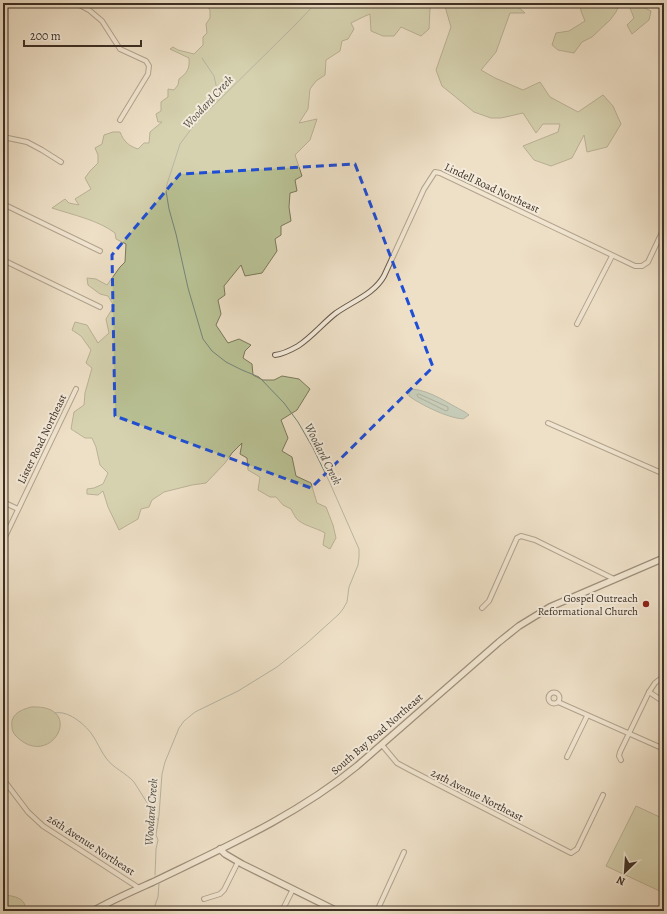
<svg xmlns="http://www.w3.org/2000/svg" width="667" height="914" font-family="Alegreya,serif">
  <style>
    .green { fill: #b9c295; stroke: #7b785c }
    .water { fill: #99bdb2; stroke: #748479 }
    .lines { fill: none; stroke-linecap: round; stroke-linejoin: round }
    .shore { stroke: #6b766b; stroke-width: 1 }
    .stream { stroke: #748479; stroke-width: 1 }
    .street-casing { stroke: #695b4d; stroke-width: 6 }
    .secondary-casing { stroke: #3d2f24; stroke-width: 8 }
    .street { stroke: #f4ebdb; stroke-width: 4 }
    .secondary { stroke: #f4ebdb; stroke-width: 5.5 }
    .marked { fill: none; stroke: #1d4ed8; stroke-width: 3; stroke-dasharray: 8 5; stroke-linejoin: round }
    .poi-dot { fill: #8f2418; stroke: #f4ebdb; stroke-width: 1.5 }
    .labels { text-anchor: middle; dominant-baseline: central; stroke-width: 4; stroke-linejoin: round; paint-order: stroke }
    .street-label { font-size: 11px; fill: #3d2f24; stroke: #f4ebdb }
    .poi-label { font-size: 11px; fill: #3d2f24; stroke: #f4ebdb; text-anchor: end }
    .water-label { font-size: 12px; font-style: italic; fill: #545248; stroke: #f4ebdb }
  </style>
  <rect width="100%" height="100%" fill="#eee0c7"/>
  <filter id="stains"><feTurbulence type="fractalNoise" baseFrequency=".005" numOctaves="4"/><feColorMatrix values="0 0 0 0 .2 0 0 0 0 .09 0 0 0 0 .02 0 0 0 .5 -.17"/></filter>
  <radialGradient id="worn" r=".72"><stop offset=".6" stop-color="#630" stop-opacity="0"/><stop offset="1" stop-color="#630" stop-opacity=".3"/></radialGradient>
  <g class="green">
    <path d="M205 3H432L430 9 429 29 421 36 401 27 394 36H383L371 31 370 14 363 17 351 23 354 29 348 39 342 41 340 51 326 60 325 75 316 81 310 89 308 109 299 123 317 119 310 140 295 155 302 176 295 180 297 191 290 193 289 207 291 221 281 226V235L275 239 277 251 262 273 245 276 241 265 224 286 225 295 218 300 221 314 216 325 228 343 239 339 251 345 245 351 243 358 252 364 253 375 263 380H274L282 376 299 379 310 389 297 410 281 420 288 438 282 451 292 457 296 476 311 483 317 503 326 507 333 525 336 538 330 549 323 545 325 533C317 528 301 525 296 518 294 515 292 511 291 509L283 505 276 497H270L258 490 260 477 248 470 247 458 240 454 242 443 232 453 225 463 206 483 192 485 164 492 152 500 149 507 141 509 138 519 119 530 108 507 103 491 98 495 87 494V489L94 488 103 484 108 473 100 465 96 447 92 438H85L71 429 74 412 84 405 85 393 92 368 86 363 91 350 81 336 72 330 75 322 87 325 98 343 109 333 106 319 114 306 108 296 100 294 88 285 87 278 96 279 107 285 120 267 125 262 126 244 116 239 115 233C98 220 73 215 52 208L65 199 69 203 79 205 75 199 91 189 85 178 90 171 98 163V155L95 148 102 144 104 135 113 132H120C124 142 129 146 138 149L144 143H149L150 132 162 122H158L156 114 161 111V102L168 97V89L174 90 178 85 179 79C187 73 190 69 189 58L170 49 173 47 178 50 194 54 203 45V37L207 33 206 24 210 18V10Z"/>
    <polygon points="444,3 516,3 516,5 525,13 510,13 496,52 481,70 495,78 523,90 540,82 550,97 578,112 603,95 613,106 621,124 607,147 587,152 584,135 572,158 551,166 534,160 523,146 558,132 560,124 543,124 536,133 523,113 501,118 491,118 474,112 442,86 436,70 451,27"/>
    <polygon points="580,3 620,3 616,12 610,20 592,37 582,42 574,53 558,50 552,45 556,33 569,31 585,21 581,11"/>
    <polygon points="628,3 647,3 645,8 651,11 649,20 632,34 627,25 634,18"/>
    <path d="M31 707C88 704 50 773 15 735 13 732 12 730 12 727 10 714 21 710 31 707Z"/>
    <polygon points="636,806 664,819 664,893 606,866"/>
    <path d="M4 895C15 896 26 898 26 911H3Z"/>
  </g>
  <path class="water" d="M412 389C432 391 447 403 465 412L469 415 463 419C448 418 421 405 409 396V392Z"/>
  <g class="lines">
    <polygon class="shore" points="419,394 448,407 448,410 446,411 418,397 417,395"/>
    <g class="stream">
      <polyline points="202,58 214,76 219,99"/>
      <path d="M55 713C68 710 84 724 91 733 97 741 100 750 106 758 113 768 126 773 134 782L158 820"/>
      <polyline points="155,875 156,849 158,840 156,835 159,815 162,774 165,762 179,728 184,721 195,712 238,691 277,667 307,643 339,614 343,609 347,602 349,587 358,565 359,557 359,549 329,481 313,448 298,422 284,403 259,377 242,370 226,362 212,351 203,339 188,288 176,234 169,209 166,191 167,184 180,144 195,124 296,24 316,3"/>
      <polyline points="153,911 158,897 159,884"/>
    </g>
    <g class="street-casing">
      <g id="street">
        <polyline points="76,3 89,10 102,21 120,49 146,61 149,66 148,74 120,120"/>
        <polyline points="3,137 27,142 42,150 61,162"/>
        <polyline points="3,204 100,251"/>
        <polyline points="3,260 100,307"/>
        <polyline points="577,324 612,256"/>
        <path d="M275 355C284 354 291 350 298 346 312 337 323 323 336 313 353 301 374 294 384 276L424 189 435 172 440 173 635 266H642L648 262 664 228"/>
        <polyline points="548,423 664,474"/>
        <polyline points="3,502 18,509"/>
        <polyline points="3,541 76,389"/>
        <polyline points="482,608 489,601 517,538 521,536 535,540 614,579"/>
        <polyline points="649,692 664,702"/>
        <circle cx="554" cy="698" r="5.5"/>
        <polyline points="558,702 664,749"/>
        <polyline points="382,745 397,763 410,770 571,853 577,849 603,795"/>
        <polyline points="567,757 587,716"/>
        <polyline points="621,760 619,756 620,752 649,692 655,683 664,676"/>
        <polyline points="3,779 28,812 43,826 139,888"/>
        <polyline points="204,899 220,894 224,890 238,862"/>
        <polyline points="282,911 293,889"/>
        <polyline points="377,911 404,852"/>
      </g>
    </g>
    <g class="secondary-casing">
      <g id="secondary">
        <polyline points="220,849 225,854 242,864 337,911"/>
        <path d="M93 911C112 900 133 891 153 882 223 848 296 816 357 766L499 642 519 626 550 607 664 558"/>
      </g>
    </g>
    <use href="#street" class="street"/>
    <use href="#secondary" class="secondary"/>
  </g>
  <path d="M0 0H667V914H0ZM355 164 433 367 311 488 115 416 112 255 180 174Z" fill="#eee0c7" fill-opacity=".55" fill-rule="evenodd"/>
  <path class="marked" d="M355 164 433 367 311 488 115 416 112 255 180 174Z"/>
  <circle class="poi-dot" cx="646" cy="604" r="4"/>
  <g class="labels">
    <g class="street-label">
      <text transform="translate(492 188) rotate(25)">Lindell Road Northeast</text>
      <text transform="translate(42 439) rotate(-64)">Lister Road Northeast</text>
      <text transform="translate(377 734) rotate(-41)">South Bay Road Northeast</text>
      <text transform="translate(477 795) rotate(27)">24th Avenue Northeast</text>
      <text transform="translate(91 845) rotate(33)">26th Avenue Northeast</text>
    </g>
    <g class="poi-label">
      <text x="638" y="598">Gospel Outreach<tspan x="638" dy="13">Reformational Church</tspan></text>
    </g>
    <g class="water-label">
      <text transform="translate(208 102) rotate(-47)">Woodard Creek</text>
      <text transform="translate(323 454) rotate(63)">Woodard Creek</text>
      <text transform="translate(151 812) rotate(-86)">Woodard Creek</text>
    </g>
  </g>
  <rect width="667" height="914" fill="none" stroke="#eee0c7" stroke-width="16"/>
  <rect x="4" y="4" width="659" height="906" fill="none" stroke="#3d2f24" stroke-width="2"/>
  <rect x="8" y="8" width="651" height="898" fill="none" stroke="#3d2f24"/>
  <g transform="translate(625 872) rotate(205)" stroke="#f4ebdb" stroke-width="3" paint-order="stroke">
  <path d="M0-3L7 15L0 10L-7 15Z" fill="#3d2f24"/>
  <text y="-6" font-size="11" font-weight="bold" text-anchor="middle" fill="#3d2f24">N</text>
  </g>
  <path d="M24 40v6h117v-6" fill="none" stroke="#3d2f24" stroke-width="2"/>
  <text x="30" y="40" font-size="12" fill="#3d2f24" stroke="#f4ebdb" stroke-width="3" paint-order="stroke">200 m</text>
  <rect width="100%" height="100%" filter="url(#stains)"/>
  <rect width="100%" height="100%" fill="url(#worn)"/>
</svg>
